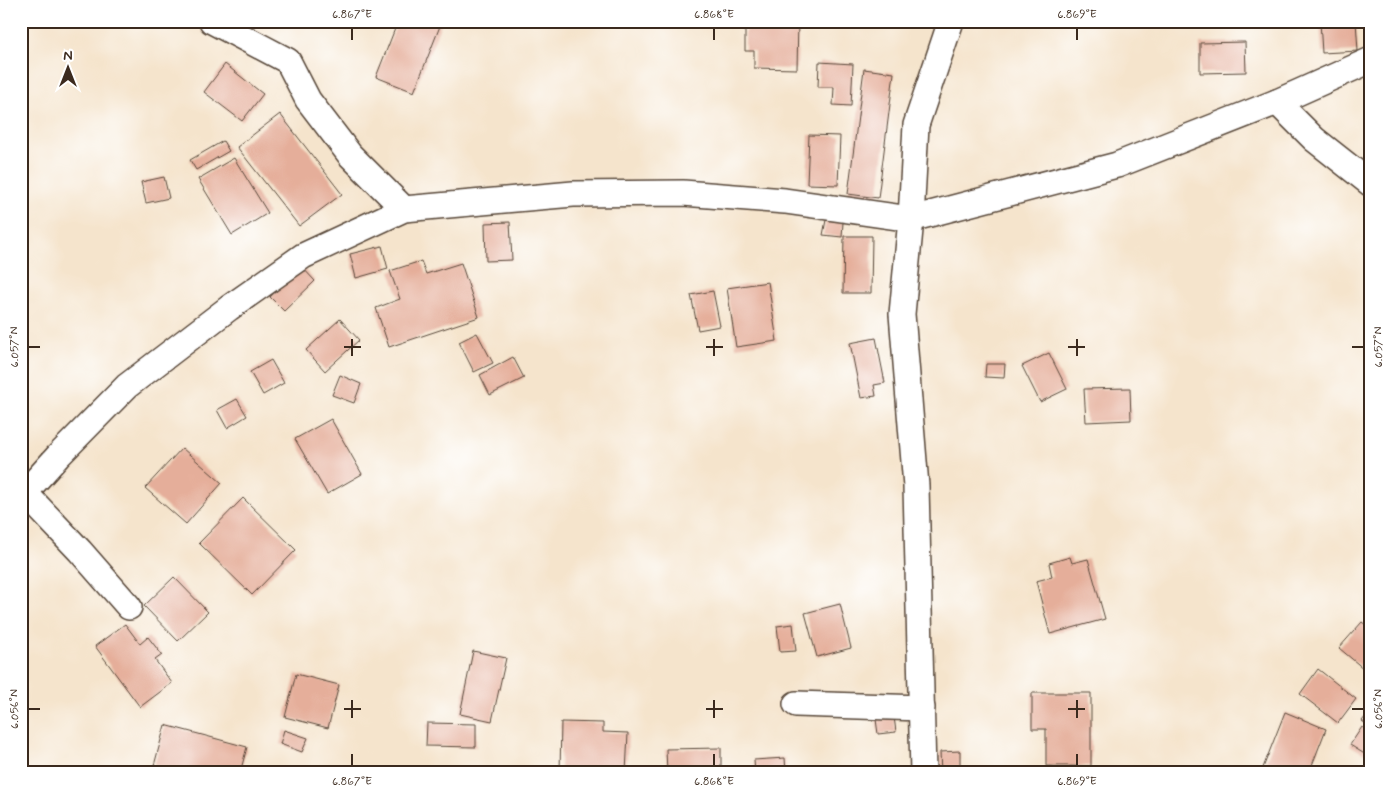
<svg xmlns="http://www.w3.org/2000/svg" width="1392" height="794" font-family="Mynerve,sans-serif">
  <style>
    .building { fill: #e5ae9a }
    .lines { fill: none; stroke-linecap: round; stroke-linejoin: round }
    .street-casing { stroke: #574638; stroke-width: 28 }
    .street { stroke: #fff; stroke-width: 25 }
    .ticks { fill: none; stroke: #3b2a1e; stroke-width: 2 }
    .neatline { fill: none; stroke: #3b2a1e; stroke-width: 2 }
    .ticks-label { font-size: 12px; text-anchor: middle; fill: #3b2a1e }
  </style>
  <rect width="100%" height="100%" fill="#fff"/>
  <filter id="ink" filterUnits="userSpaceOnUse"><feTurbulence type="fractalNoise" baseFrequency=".02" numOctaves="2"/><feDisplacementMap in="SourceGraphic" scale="10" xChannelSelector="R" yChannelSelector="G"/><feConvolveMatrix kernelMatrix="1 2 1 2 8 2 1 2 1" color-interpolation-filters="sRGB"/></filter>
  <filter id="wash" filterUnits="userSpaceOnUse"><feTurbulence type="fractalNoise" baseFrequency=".0096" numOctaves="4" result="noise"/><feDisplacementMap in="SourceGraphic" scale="20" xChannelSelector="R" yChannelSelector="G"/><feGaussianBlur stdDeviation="1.12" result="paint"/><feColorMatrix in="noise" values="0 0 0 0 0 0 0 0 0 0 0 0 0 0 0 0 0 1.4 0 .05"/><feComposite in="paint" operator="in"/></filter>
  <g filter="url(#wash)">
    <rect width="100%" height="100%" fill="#f5e4cc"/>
    <g id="blocks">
      <g class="building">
        <polygon points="398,21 442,21 414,92 376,77"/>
        <polygon points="745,21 798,21 797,69 754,68 754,51 745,51"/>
        <polygon points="1320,21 1356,21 1358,51 1322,53"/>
        <polygon points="1245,42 1246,72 1200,73 1200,43"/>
        <polygon points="819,62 853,64 851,106 833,105 834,87 818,87"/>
        <polygon points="225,64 263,94 242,121 204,92"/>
        <polygon points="864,69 894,73 878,198 848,194"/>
        <polygon points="280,114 342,194 299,226 237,147"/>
        <polygon points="809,135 840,136 838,185 807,184"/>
        <polygon points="223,141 229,151 196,170 190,160"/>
        <polygon points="234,158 268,213 232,235 198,179"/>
        <polygon points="164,177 169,198 146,203 141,182"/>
        <polygon points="826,220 843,222 842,237 823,235"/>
        <polygon points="510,222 512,260 486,261 485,223"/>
        <polygon points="844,236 872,236 871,293 843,293"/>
        <polygon points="382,246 388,269 356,278 350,254"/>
        <polygon points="421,261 426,274 461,263 479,317 389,347 376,308 400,299 390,271"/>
        <polygon points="302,267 315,281 284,311 270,297"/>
        <polygon points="768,282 777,341 736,347 727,288"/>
        <polygon points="713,291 720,326 698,330 691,295"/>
        <polygon points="340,319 359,340 325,371 306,350"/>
        <polygon points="477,333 493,363 474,372 459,342"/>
        <polygon points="876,338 885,383 874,385 876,396 861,398 850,343"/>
        <polygon points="1049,353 1067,389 1040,402 1022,366"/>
        <polygon points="513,357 524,378 490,395 480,375"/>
        <polygon points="271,360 284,383 263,395 250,372"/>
        <polygon points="986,364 1005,364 1004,378 985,377"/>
        <polygon points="340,375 361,384 354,403 332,395"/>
        <polygon points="1130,388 1131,420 1086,422 1084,389"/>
        <polygon points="237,399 247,416 227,428 217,410"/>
        <polygon points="331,419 362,474 327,494 295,439"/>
        <polygon points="182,448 222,483 186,524 145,488"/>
        <polygon points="243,498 296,550 252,595 199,543"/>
        <polygon points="1070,557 1072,563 1088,559 1105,619 1050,634 1036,581 1052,577 1049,563"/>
        <polygon points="174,577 208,612 178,641 144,606"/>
        <polygon points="840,604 851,648 817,657 805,613"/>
        <polygon points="1362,622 1371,629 1371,675 1339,648"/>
        <polygon points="125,624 140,644 148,637 162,655 155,660 172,683 140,707 95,646"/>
        <polygon points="793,624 796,651 780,652 777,626"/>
        <polygon points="473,651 506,658 492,721 460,714"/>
        <polygon points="1318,669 1356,699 1338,723 1300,694"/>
        <polygon points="296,674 339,685 328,728 285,717"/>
        <polygon points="1032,693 1091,693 1091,766 1046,766 1046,729 1032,729"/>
        <polygon points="893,709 896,732 878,734 875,712"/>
        <polygon points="1371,710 1371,728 1362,721"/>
        <polygon points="1285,712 1326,729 1309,773 1261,773"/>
        <polygon points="561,722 603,723 603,732 628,733 626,773 560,773"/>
        <polygon points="427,723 476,724 476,747 426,746"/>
        <polygon points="165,725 247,747 240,773 152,773"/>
        <polygon points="1362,727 1371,732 1371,758 1350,745"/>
        <polygon points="284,730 308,738 302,752 280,744"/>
        <polygon points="721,748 721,773 667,773 666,749"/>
        <polygon points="960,751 960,773 941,773 940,752"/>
        <polygon points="785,758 786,773 755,773 754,760"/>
      </g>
    </g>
  </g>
  <g filter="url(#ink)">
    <use href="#blocks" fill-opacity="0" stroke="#574638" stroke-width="1"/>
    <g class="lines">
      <g class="street-casing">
        <g id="street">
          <polyline points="212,21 288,61 308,100 350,155 404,209"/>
          <polyline points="1277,102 1314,139 1371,184"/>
          <polyline points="24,492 80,551 129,607"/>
          <polyline points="21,497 58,456 127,386 229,308 303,256 404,209 573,194 683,193 785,201 911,219 1117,165 1277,102 1371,60"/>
          <polyline points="796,704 922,708"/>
          <polyline points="923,773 916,486 902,314 911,219 916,125 951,21"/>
        </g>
      </g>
      <use href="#street" class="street"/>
    </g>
  </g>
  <path class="ticks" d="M352 28V40M714 28V40M1077 28V40M352 339V356M714 339V356M1077 339V356M28 347H40M344 347H361M706 347H723M1068 347H1085M1352 347H1364M352 700V718M714 700V718M1077 700V718M28 709H40M344 709H361M706 709H723M1068 709H1085M1352 709H1364M352 754V766M714 754V766M1077 754V766"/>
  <rect width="1392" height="794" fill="none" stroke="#fff" stroke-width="55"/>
  <g transform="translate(68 68)" stroke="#ffffff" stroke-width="4" paint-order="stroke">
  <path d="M0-4L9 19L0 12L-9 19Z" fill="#3b2a1e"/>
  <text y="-8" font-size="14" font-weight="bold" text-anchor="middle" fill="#3b2a1e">N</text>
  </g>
  <rect x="28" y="28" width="1336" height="738" class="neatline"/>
  <g class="ticks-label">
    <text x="352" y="18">6.867°E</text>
    <text x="714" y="18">6.868°E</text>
    <text x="1077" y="18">6.869°E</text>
    <text transform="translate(14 347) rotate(-90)" y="4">6.057°N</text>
    <text transform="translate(1378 347) rotate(-90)" y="4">6.057°N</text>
    <text transform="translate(14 709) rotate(-90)" y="4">6.056°N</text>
    <text transform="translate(1378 709) rotate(-90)" y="4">6.056°N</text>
    <text x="352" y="785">6.867°E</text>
    <text x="714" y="785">6.868°E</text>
    <text x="1077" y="785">6.869°E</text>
  </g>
</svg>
